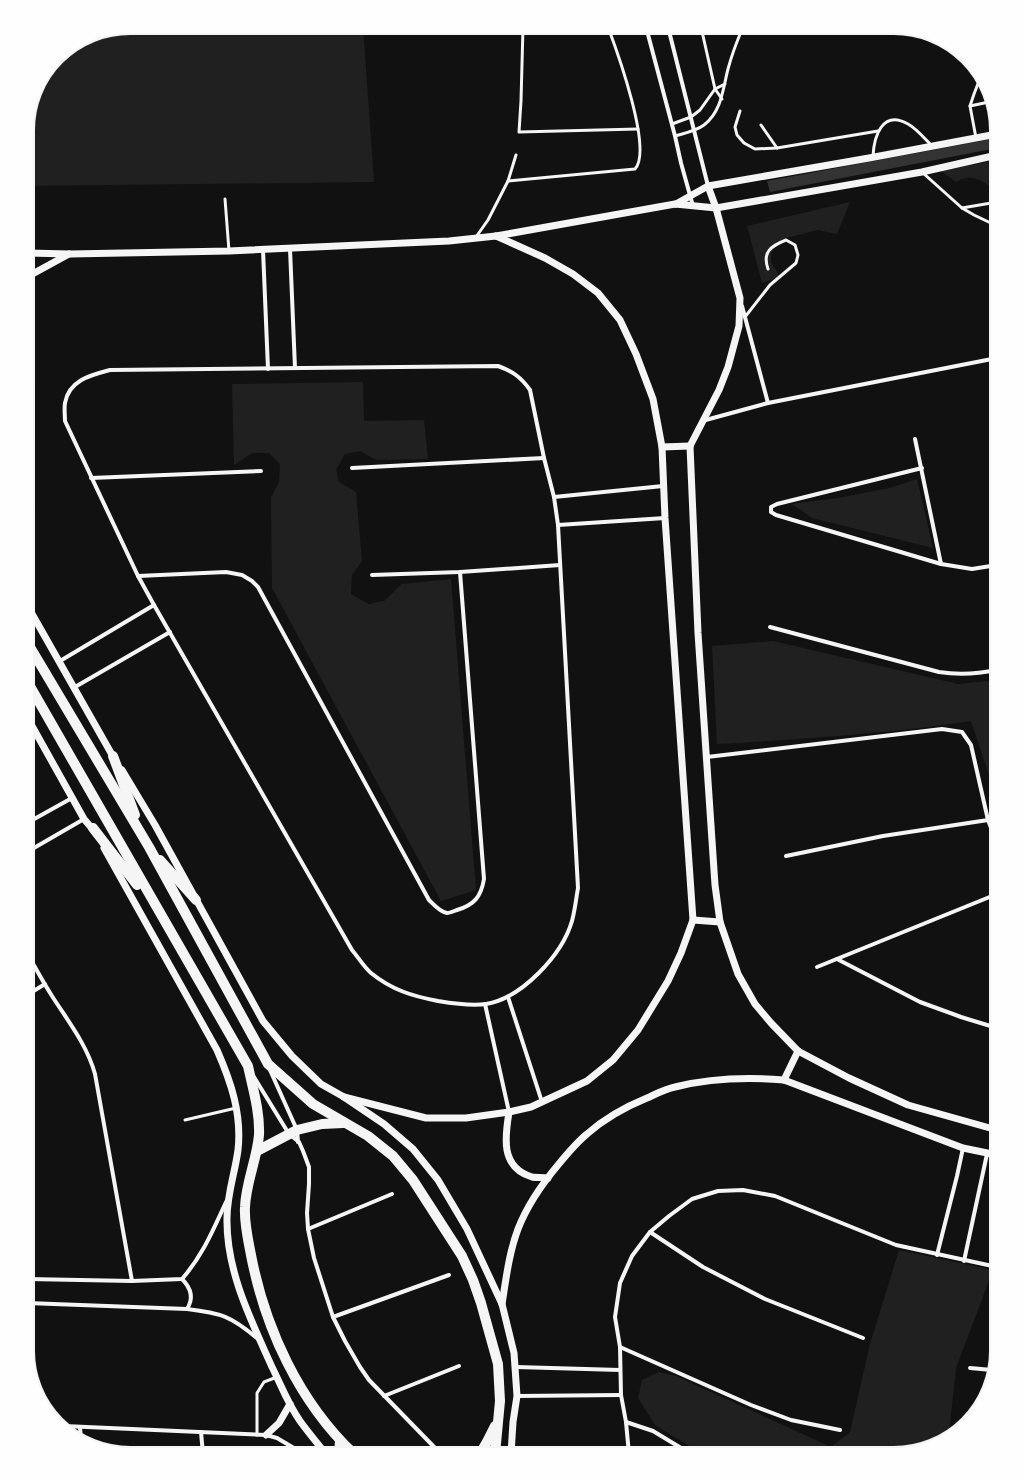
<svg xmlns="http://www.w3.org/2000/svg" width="1024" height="1481" font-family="Raleway,sans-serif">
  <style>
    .green { fill: #202020 }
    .water { fill: #333 }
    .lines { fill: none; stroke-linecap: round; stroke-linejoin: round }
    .service { stroke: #f5f5f5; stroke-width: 3 }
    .minor { stroke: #f5f5f5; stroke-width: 4 }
    .tertiary { stroke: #f5f5f5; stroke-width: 7 }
    .primary { stroke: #f5f5f5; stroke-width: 10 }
    .rim { fill: none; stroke: #f5f5f5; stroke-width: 2 }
  </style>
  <rect width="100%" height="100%" fill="#111"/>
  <g class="green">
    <polygon points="130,27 363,27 374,182 27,186 27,123 37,84 57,57 91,35"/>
    <path d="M997 160V167C991 172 988 178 989 186 978 177 968 175 956 182L941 171Z"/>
    <polygon points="850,202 837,234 818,230 786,238 780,241 774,247 771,255 771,262 780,277 762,283 747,226"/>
    <polygon points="363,382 364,421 424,420 428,459 376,460 360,451 345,454 336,470 339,482 356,492 362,561 352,575 351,594 368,604 384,601 402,584 451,579 476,890 441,901 272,588 271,497 279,482 280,464 269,453 252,453 234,465 232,384"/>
    <polygon points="917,479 933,548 812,518 792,504 838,498 890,488"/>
    <path d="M773 641 958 684 997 680V800L971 721C887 734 802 739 717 744L712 646Z"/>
    <polygon points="899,1250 993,1270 956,1368 949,1434 936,1443 895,1454 702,1454 655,1425 638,1398 642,1380 659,1372 676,1376 831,1447 850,1432 870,1344"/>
  </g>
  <polygon class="water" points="997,138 997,148 770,192 767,181"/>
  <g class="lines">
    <g class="service">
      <polyline points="523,27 521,101 519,132 638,129"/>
      <polyline points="701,27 715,89 722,99"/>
      <polyline points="970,106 989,102"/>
      <polyline points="740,111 735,127 737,135 744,143 755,149 777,148 878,131"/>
      <polyline points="672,124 691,117 700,110 715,89 725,84"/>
      <polyline points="761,125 777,148"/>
      <path d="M675 136C685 133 696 131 704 125 722 111 723 88 728 69 732 54 737 41 743 27"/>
      <polyline points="976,138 970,106 974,94 981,76"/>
      <path d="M873 156C874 137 882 109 908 124 917 129 924 138 931 145"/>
      <polyline points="923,173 962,208 974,215 997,226"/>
      <path d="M508 181 635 169C653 150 617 51 608 27"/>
      <polyline points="225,199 229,251"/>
      <polyline points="962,208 997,202"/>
      <polyline points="476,237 488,220 508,181 516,155"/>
      <path d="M997 315C992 308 993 304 997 297"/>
      <path d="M745 317 770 285 796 263 798 255 795 245 786 240C771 246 762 252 768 269"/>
      <polyline points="185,1120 236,1108"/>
      <polyline points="257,1435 257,1393 264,1382 277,1377"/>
    </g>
    <g class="minor">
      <polyline points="646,27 675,136 681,163 693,206"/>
      <polyline points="668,27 708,186"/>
      <polyline points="290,249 295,368"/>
      <polyline points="263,250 268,369"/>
      <polyline points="742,306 768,403"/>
      <path d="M498 366C512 371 521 377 530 390L544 458 554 497 558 525 578 888C576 899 575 910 572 921 562 955 522 998 486 1004 474 1006 450 1003 438 1001 412 996 392 990 371 973 364 967 358 957 352 950L154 605 138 576 65 421C65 415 64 408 65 403 69 380 91 375 110 370Z"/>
      <polyline points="702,421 768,403 997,358"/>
      <polyline points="915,439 941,564"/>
      <polyline points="352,468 544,458"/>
      <polyline points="922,468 777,504 771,507 771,512 776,515 941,564 972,569 997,565"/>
      <polyline points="91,478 261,471"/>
      <polyline points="554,497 663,486"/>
      <polyline points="558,525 665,518"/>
      <polyline points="372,575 460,572 560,565"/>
      <path d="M138 576 226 572 242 575 252 581 258 587 429 900C434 905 440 912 447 913 450 913 454 911 457 910 474 905 481 897 484 879L460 572"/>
      <path d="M770 627 939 672C959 675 977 674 997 670"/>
      <polyline points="60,661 154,605"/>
      <polyline points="75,687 170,632"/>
      <polyline points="707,757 942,729 962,732 971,745 988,820 997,843"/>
      <polyline points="27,823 72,798"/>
      <polyline points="27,852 84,819"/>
      <polyline points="786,856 883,836 988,820"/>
      <path d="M27 953C35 967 43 982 52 996 68 1021 87 1045 95 1074L132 1281"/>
      <polyline points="837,959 920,1002 961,1017 997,1028"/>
      <polyline points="27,967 33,963"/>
      <polyline points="817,967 997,894"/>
      <polyline points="27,995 45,984"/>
      <polyline points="508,997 542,1102"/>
      <polyline points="485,1004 509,1112"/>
      <polyline points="270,1070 297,1130 298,1142"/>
      <polyline points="254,1077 289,1134 299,1142 303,1151 309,1167 309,1184 307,1213 308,1229 314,1258 333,1317 345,1341 360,1367 369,1380 438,1451"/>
      <polyline points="308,1229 392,1194"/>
      <polyline points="650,1232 703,1267 765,1299 863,1338"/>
      <polyline points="937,1255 957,1176 963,1148"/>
      <polyline points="964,1261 987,1154"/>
      <path d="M27 1279 132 1281 182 1279C203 1255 213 1230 226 1202"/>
      <path d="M182 1279C191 1288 194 1298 187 1309"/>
      <path d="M27 1303 187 1309C221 1313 231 1316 258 1339"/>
      <polyline points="333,1317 449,1275"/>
      <polyline points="620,1347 751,1405 791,1420 840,1430"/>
      <polyline points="516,1367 620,1370"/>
      <polyline points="970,1368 992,1370"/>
      <polyline points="384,1396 459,1366"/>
      <polyline points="517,1396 621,1395"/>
      <polyline points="626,1422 653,1431 691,1454"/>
      <polyline points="64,1426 266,1435 277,1438 304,1454"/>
      <polyline points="80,1427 81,1441"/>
      <polyline points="201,1432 203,1454"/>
      <polyline points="629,1454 626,1422 621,1395 620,1347 615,1317 620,1283 632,1256 650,1232 669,1216 692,1199 718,1191 743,1190 775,1196 896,1245 997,1267"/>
    </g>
    <g class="tertiary">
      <polyline points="708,186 716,208 740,298 739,326 728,367 719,390 690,446 698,633 715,885 720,922 738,974 755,1004 771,1023 798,1051 849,1078 908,1105 997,1130"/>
      <polyline points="676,204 708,186 869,158 997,134"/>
      <polyline points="27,253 70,254 229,251 449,241 496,236 675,204 716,208 922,172 997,155"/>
      <polyline points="27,277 69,254"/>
      <polyline points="662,447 690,446"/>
      <polyline points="27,605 115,760"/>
      <polyline points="27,717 84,819 95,832"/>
      <polyline points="122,770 155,825 263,1021 292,1056 321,1084 344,1097 384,1124 413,1149 438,1180 467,1229 502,1304 514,1353 517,1396 513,1422 511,1454"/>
      <path d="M104 848 217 1050C231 1082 242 1114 238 1150 235 1173 227 1194 227 1218 226 1271 251 1320 272 1367 281 1385 288 1404 300 1421 308 1432 317 1443 326 1454"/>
      <polyline points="693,920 720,922"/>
      <polyline points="784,1080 798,1051"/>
      <polyline points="344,1097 426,1118 466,1118 509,1112 531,1107 587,1081 613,1060 638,1030 668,981 681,953 693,920 665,518 662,447 653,399 636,354 620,320 598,293 573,274 545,258 496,236"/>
      <path d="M509 1112C505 1137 500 1167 532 1177 536 1178 543 1177 548 1178"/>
      <path d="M502 1304C506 1279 509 1253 518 1229 527 1206 542 1184 558 1165 567 1154 576 1143 587 1134 605 1118 625 1107 647 1098 656 1094 665 1089 675 1087 711 1078 747 1077 784 1080L963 1148 997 1155"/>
      <polyline points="266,1435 279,1423 290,1404"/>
    </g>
    <g class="primary">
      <polyline points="27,642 149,847 268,1064 313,1104 368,1136 393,1156 413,1180 462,1256 473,1280 481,1303 498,1364 500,1401 495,1454"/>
      <path d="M27 681 248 1066C253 1089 260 1112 259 1135 257 1159 246 1182 245 1207 244 1223 248 1239 251 1255 265 1328 299 1402 354 1454"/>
      <polyline points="113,756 135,815"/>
      <polyline points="93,828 137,885"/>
      <polyline points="160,860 196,900"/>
      <polyline points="257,1151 297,1130 322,1124 343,1123"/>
      <polyline points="339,1454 340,1441"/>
      <polyline points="480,1454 488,1440 495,1426"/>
    </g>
  </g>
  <path d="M0 0H1024V1481H0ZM130 34H894A96 96 0 0 1 990 130V1351A96 96 0 0 1 894 1447H130A96 96 0 0 1 34 1351V130A96 96 0 0 1 130 34Z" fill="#fefefe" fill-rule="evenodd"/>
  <path class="rim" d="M130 34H894A96 96 0 0 1 990 130V1351A96 96 0 0 1 894 1447H130A96 96 0 0 1 34 1351V130A96 96 0 0 1 130 34Z"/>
</svg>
